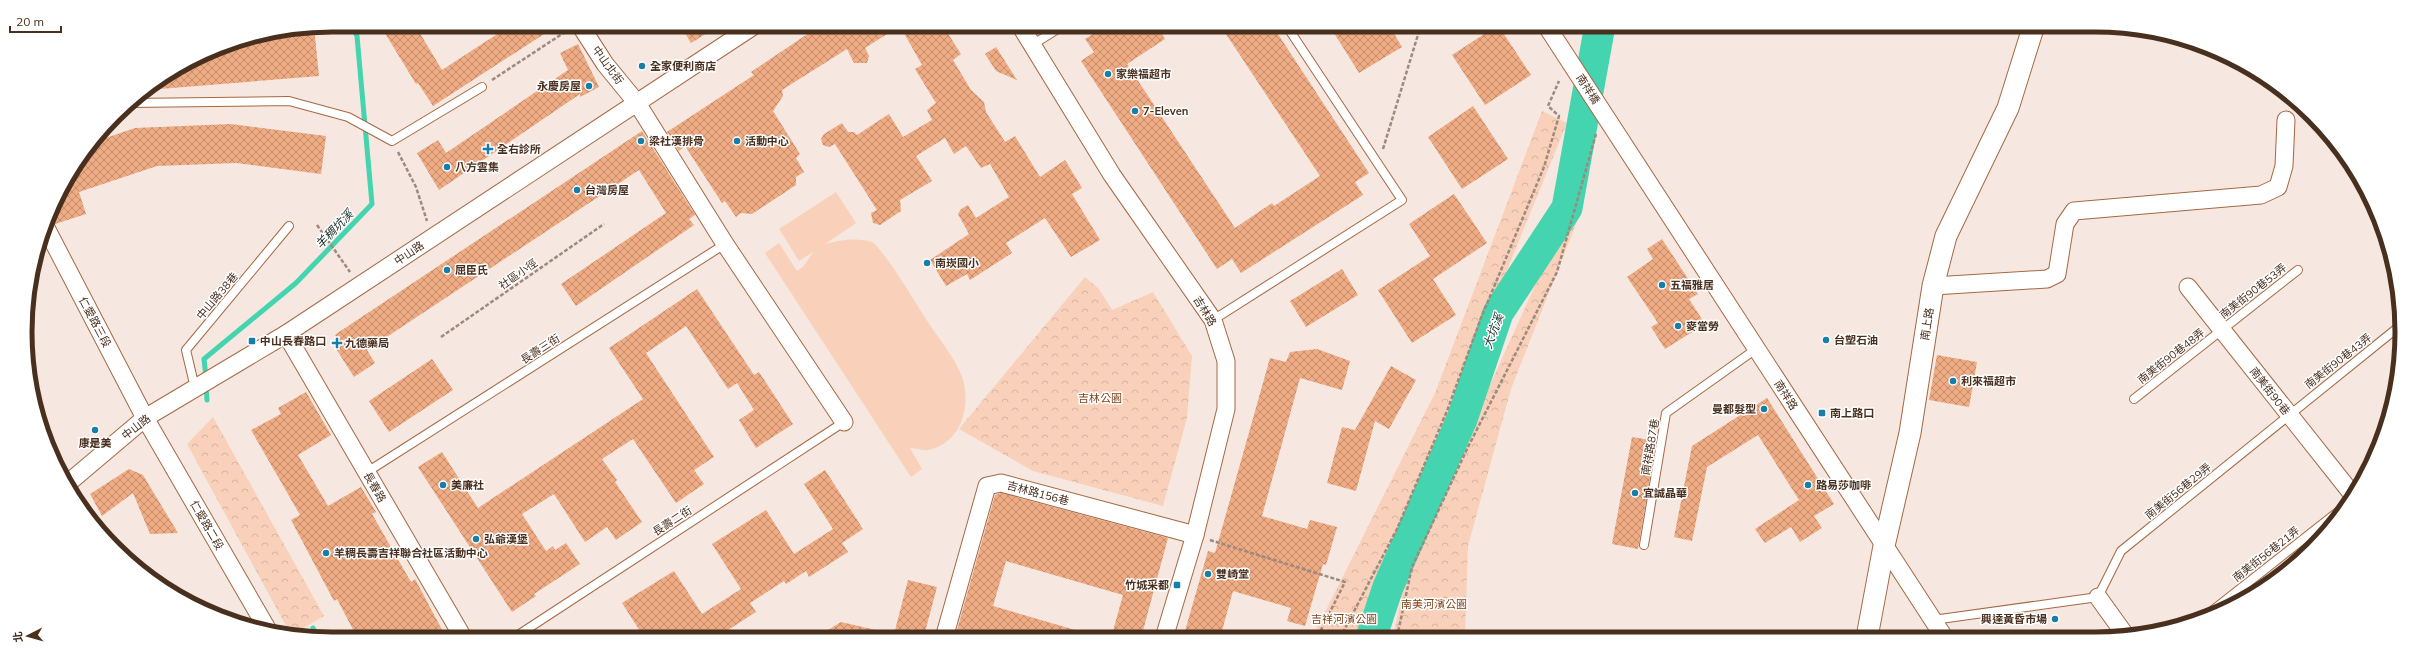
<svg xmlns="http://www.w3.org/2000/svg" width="2427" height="664" font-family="Mulish,'Noto Sans TC',sans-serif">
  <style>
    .forest { fill: url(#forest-crowns) }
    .pitch { fill: #f9d1ba }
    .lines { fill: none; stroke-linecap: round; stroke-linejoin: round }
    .stream { stroke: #44d4af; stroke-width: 5 }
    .river { stroke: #44d4af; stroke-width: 31 }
    .building { fill: url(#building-cross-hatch) }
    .service-casing { stroke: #a56842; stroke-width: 10 }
    .minor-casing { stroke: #a56842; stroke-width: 19 }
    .tertiary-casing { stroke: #a56842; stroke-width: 23 }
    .path { stroke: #9d897d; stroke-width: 2.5; stroke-dasharray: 4 2; stroke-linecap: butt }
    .service { stroke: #fff; stroke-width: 8 }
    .minor { stroke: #fff; stroke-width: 17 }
    .tertiary { stroke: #fff; stroke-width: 21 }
    .poi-dot { fill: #167fa8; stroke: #fff; stroke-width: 1.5 }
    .labels { text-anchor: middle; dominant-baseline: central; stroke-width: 3; stroke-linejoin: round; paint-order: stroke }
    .street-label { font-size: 11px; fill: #492f1e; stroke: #fff }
    .poi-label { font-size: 11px; font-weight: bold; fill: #492f1e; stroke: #fff; text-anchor: start }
    .park-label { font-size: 11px; fill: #80441b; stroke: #fff }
    .water-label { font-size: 12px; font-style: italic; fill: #183029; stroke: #fff }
    .rim { fill: none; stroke: #492f1e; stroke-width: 5 }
  </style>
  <defs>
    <pattern id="forest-crowns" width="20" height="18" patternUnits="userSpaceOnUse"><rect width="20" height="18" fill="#f9d1ba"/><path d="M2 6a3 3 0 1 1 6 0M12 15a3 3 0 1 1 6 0" fill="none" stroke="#d7b49f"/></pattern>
    <pattern id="building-cross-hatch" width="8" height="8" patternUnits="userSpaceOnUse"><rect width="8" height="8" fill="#eeab84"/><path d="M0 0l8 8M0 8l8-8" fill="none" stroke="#c38c6b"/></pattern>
  </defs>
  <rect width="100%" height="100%" fill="#f6e8e0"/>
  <g class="forest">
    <polygon points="1542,111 1567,123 1357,638 1312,638 1435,393"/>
    <polygon points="1567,215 1578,219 1511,389 1468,546 1465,637 1393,637 1408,566"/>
    <polygon points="1085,277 1099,289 1112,310 1153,292 1192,356 1187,418 1163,506 1033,471 959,429"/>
    <polygon points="213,417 324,616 291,635 187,444"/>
  </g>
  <path class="pitch" d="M836 192 856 223 825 244C841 240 859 237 874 243 896 268 913 300 932 328 942 343 956 360 962 377 972 405 961 444 928 450 922 451 915 448 910 448L922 469 911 477 765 253 779 243 797 271 803 267 813 252 799 261 779 229Z"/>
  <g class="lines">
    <g class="stream">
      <polyline points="206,378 204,359 296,283 372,204 357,36 351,25"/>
      <polyline points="206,386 207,400"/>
      <polyline points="313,628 318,638"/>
    </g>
    <polyline class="river" points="1371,638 1388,587 1462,419 1498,313 1567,208 1600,25"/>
  </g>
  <g class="building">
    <polygon points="380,25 415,25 442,70 511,25 558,25 433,106 418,83 416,84"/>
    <polygon points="680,25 720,25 691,43"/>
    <polygon points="821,25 935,25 939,32 945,29 961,54 953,60 971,90 984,102 986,112 1005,142 1015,136 1040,177 1065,160 1082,188 1072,194 1100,240 1071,257 1045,218 1006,243 1012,253 970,280 967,274 946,286 930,260 969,234 958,214 961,209 968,205 976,218 1009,197 990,164 981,168 966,146 954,154 945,138 916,156 932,181 900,200 901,211 880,225 873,223 871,213 877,210 835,144 829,147 823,145 821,139 824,134 842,123 848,132 854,132 857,135 889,114 903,137 932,120 927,110 936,103 915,69 922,65 900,26 865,48 869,56 867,63 854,63 847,49 782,90 783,96 773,111 800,154 796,158 804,172 796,177 796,185 752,214 741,213 736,217 725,201 722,203 685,146 679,151 667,132 754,75 751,72"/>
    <polygon points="1107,25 1176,25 1162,34 1165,39 1127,64 1235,228 1272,203 1274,206 1320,176 1220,25 1272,25 1369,173 1355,182 1363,195 1241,273 1232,259 1217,269 1081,61 1094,52 1085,39"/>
    <polygon points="1329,25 1389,25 1402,47 1359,73"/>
    <polygon points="1498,25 1531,75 1485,105 1452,55"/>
    <polygon points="314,27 319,76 147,90 215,48 237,41 280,38 279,30"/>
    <polygon points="578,44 599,87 580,97 580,94 439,190 417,153 438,140 446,153 568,70 560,53"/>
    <polygon points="996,47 1017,80 996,71 985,54"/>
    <polygon points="1473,106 1508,159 1462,189 1428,137"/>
    <polygon points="231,124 326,136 321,174 236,163 157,166 79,192 86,214 55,224 49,217 57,196 91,143 135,128"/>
    <polygon points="642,131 695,215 689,219 694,225 576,306 561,284 666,213 639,170 367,350 375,363 354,377 333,344 336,334"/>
    <polygon points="1454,194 1487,243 1433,279 1456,315 1412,343 1378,290 1430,256 1409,224"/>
    <polygon points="1662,239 1698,294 1689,299 1705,324 1665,349 1651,327 1658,323 1627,277 1653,259 1647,249"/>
    <polygon points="1342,269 1358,295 1306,327 1290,301"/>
    <polygon points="697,289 754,375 759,372 793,424 756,448 739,420 754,410 737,383 728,389 686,326 646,353 714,457 694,470 704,484 676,503 633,439 602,459 617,480 615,482 642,522 616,540 607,527 585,542 554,494 522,514 546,551 553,546 555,550 566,543 580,564 534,594 536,596 512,612 418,467 442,452 478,508 643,399 609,348"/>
    <polygon points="1317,349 1350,361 1342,390 1300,378 1262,516 1307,529 1310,520 1337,527 1326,565 1323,564 1305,626 1287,621 1291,608 1233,591 1220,638 1183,638 1208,551 1215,553 1270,358 1286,362 1290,352"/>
    <polygon points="1937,355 1977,362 1969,407 1929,400"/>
    <polygon points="432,359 453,390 389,432 369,401"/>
    <polygon points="1391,366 1416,380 1389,429 1375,421 1356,491 1327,483 1342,427 1355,430"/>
    <polygon points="306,392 331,435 298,455 328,506 361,487 376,512 372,514 411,582 415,579 447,639 358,639 337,599 334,601 291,520 300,515 251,430 281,414 278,408"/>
    <polygon points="1767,398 1834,504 1814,516 1822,528 1800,542 1791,527 1765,543 1755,529 1799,500 1758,435 1707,467 1692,541 1674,537 1692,446"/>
    <polygon points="1632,437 1656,441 1638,549 1612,544"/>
    <polygon points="129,469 143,475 178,533 150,534 133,493 102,516 90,494"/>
    <polygon points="825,470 863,529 842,543 848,552 809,577 806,571 786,584 784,581 750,603 756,612 717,637 714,632 703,638 645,639 622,603 674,571 702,614 741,589 712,544 766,510 794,554 833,529 804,484"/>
    <polygon points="1001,493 1168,538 1141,638 1111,638 1123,595 1006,561 993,606 1089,634 1088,638 984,638 957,630 995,495"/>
    <polygon points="908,580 937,587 925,632 911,629 909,638 893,638"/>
    <polygon points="841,622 889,633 888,638 815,638"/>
  </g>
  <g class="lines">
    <g class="service-casing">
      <g id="service">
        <polyline points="1032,45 1064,25"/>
        <polyline points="128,103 289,101 348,117 392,141 482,87"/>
        <polyline points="1213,320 1402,200 1286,25"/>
        <polyline points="195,388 186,350 289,226"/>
        <polyline points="2134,399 2298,270"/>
        <polyline points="367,472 725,244"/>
        <polyline points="1644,545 1666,413 1756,349"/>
        <polyline points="2203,618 2344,507"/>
        <polyline points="1933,620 2098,597 2121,551 2401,325"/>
        <polyline points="512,639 844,422"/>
      </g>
    </g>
    <g class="minor-casing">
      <g id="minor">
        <polyline points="580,25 605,64 637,103 725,244 844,422"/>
        <polyline points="1020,25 1112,175 1213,320 1226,361 1226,409 1195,535 1164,638"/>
        <polyline points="1546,25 1944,637"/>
        <polyline points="45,226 145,418 269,632"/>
        <polyline points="1933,286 2047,279 2057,274 2065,224 2074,211 2261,195 2278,187 2284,166 2286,120"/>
        <polyline points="2188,287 2353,495"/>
        <polyline points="286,334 464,639"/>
        <polyline points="67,484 145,418 286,334 755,25"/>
        <polyline points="2098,597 2126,636"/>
        <polyline points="944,638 987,486 1001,483 1195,535"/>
      </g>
    </g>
    <g class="tertiary-casing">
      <polyline id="tertiary" points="1867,637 1884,546 1910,433 1933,286 1946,236 2008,108 2034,25"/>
    </g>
    <g class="path">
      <polyline points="492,80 565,32"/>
      <polyline points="1383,149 1421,25"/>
      <polyline points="398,152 416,187 427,221"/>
      <polyline points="317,225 350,272"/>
      <polyline points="441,337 604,224"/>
      <polyline points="1210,540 1345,582 1317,638"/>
      <polyline points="1397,637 1412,567 1468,447 1557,272 1596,134"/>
      <polyline points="1340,638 1397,529 1447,411 1481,318 1544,167 1559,116 1548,106 1559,81"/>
    </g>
    <use href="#service" class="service"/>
    <use href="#minor" class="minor"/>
    <use href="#tertiary" class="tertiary"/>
  </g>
  <g class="poi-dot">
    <circle cx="642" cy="66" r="4"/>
    <circle cx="1108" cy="74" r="4"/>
    <circle cx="589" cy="86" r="4"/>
    <circle cx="1135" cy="111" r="4"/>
    <circle cx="641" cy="141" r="4"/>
    <circle cx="737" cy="141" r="4"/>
    <path d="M486 143h4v4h4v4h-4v4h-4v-4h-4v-4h4z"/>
    <circle cx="447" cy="167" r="4"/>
    <circle cx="577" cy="190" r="4"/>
    <circle cx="927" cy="263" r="4"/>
    <circle cx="447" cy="270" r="4"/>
    <circle cx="1662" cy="285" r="4"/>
    <circle cx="1678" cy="326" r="4"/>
    <circle cx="1826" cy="340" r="4"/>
    <rect x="248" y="337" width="8" height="8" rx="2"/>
    <path d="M335 337h4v4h4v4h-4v4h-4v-4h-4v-4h4z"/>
    <circle cx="1953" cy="381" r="4"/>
    <circle cx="1764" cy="409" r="4"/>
    <rect x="1818" y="409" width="8" height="8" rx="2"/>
    <circle cx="95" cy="430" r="4"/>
    <circle cx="443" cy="485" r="4"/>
    <circle cx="1808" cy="485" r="4"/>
    <circle cx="1635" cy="493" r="4"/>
    <circle cx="476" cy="539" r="4"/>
    <circle cx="326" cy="553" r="4"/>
    <circle cx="1208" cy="574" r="4"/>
    <rect x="1173" y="581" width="8" height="8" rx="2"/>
    <circle cx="2055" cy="619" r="4"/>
  </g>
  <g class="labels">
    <g class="street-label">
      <text transform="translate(608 65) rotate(54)">中山北街</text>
      <text transform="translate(1588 89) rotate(57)">南祥橋</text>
      <text transform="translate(409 253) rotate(-34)">中山路</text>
      <text transform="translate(518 274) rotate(-35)">社區小徑</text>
      <text transform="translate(2253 291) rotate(-38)">南美街90巷53弄</text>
      <text transform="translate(217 296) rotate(-50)">中山路38巷</text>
      <text transform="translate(1205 311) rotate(59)">吉林路</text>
      <text transform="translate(95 322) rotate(62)">仁愛路三段</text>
      <text transform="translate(1927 324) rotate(-81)">南上路</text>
      <text transform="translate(540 349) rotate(-33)">長壽三街</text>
      <text transform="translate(2171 356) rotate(-38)">南美街90巷48弄</text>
      <text transform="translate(2338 361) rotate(-38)">南美街90巷43弄</text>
      <text transform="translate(2270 391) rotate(52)">南美街90巷</text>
      <text transform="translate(1786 395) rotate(57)">南祥路</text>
      <text transform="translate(136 427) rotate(-38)">中山路</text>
      <text transform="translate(1650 447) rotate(-80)">南祥路87巷</text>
      <text transform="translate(375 487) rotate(60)">長春路</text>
      <text transform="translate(2178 491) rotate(-39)">南美街56巷29弄</text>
      <text transform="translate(1038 493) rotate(15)">吉林路156巷</text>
      <text transform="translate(672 521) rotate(-33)">長壽二街</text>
      <text transform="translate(207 525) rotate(60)">仁愛路二段</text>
      <text transform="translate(2266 554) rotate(-38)">南美街56巷21弄</text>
    </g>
    <g class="poi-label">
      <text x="650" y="66">全家便利商店</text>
      <text x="1116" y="74">家樂福超市</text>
      <text x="581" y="86" text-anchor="end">永慶房屋</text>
      <text x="1143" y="111">7-Eleven</text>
      <text x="649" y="141">梁社漢排骨</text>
      <text x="745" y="141">活動中心</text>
      <text x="497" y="149">全右診所</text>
      <text x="455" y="167">八方雲集</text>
      <text x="585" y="190">台灣房屋</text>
      <text x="935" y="263">南崁國小</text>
      <text x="455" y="270">屈臣氏</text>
      <text x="1670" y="285">五福雅居</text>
      <text x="1686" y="326">麥當勞</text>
      <text x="1834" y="340">台塑石油</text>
      <text x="260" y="341">中山長春路口</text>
      <text x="345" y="343">九德藥局</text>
      <text x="1961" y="381">利來福超市</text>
      <text x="1756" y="409" text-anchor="end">曼都髮型</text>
      <text x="1830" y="413">南上路口</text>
      <text x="95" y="443" text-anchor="middle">康是美</text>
      <text x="451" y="485">美廉社</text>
      <text x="1816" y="485">路易莎咖啡</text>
      <text x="1643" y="493">宜誠晶華</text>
      <text x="484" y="539">弘爺漢堡</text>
      <text x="334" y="553">羊稠長壽吉祥聯合社區活動中心</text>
      <text x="1216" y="574">雙崎堂</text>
      <text x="1169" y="585" text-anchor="end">竹城采都</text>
      <text x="2047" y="619" text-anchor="end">興達黃昏市場</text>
    </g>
    <g class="park-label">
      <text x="1100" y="398">吉林公園</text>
      <text x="1434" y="604">南美河濱公園</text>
      <text x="1344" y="619">吉祥河濱公園</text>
    </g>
    <g class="water-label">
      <text transform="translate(334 229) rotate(-46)">羊稠坑溪</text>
      <text transform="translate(1493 331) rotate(-69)">大坑溪</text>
    </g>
  </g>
  <path d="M0 0H2427V664H0ZM332 32H2095A300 300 0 0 1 2395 332V332A300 300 0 0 1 2095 632H332A300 300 0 0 1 32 332V332A300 300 0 0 1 332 32Z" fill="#fff" fill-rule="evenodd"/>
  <path class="rim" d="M332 32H2095A300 300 0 0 1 2395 332V332A300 300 0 0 1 2095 632H332A300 300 0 0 1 32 332V332A300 300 0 0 1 332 32Z"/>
  <g transform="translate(28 636) rotate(264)" stroke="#ffffff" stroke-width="3" paint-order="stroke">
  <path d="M0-3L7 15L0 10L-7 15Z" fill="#492f1e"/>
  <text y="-6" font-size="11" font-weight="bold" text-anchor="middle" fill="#492f1e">北</text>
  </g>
  <path d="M10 26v6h51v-6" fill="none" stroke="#492f1e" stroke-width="2"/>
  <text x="16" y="26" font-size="12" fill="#492f1e" stroke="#ffffff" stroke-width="3" paint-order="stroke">20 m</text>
</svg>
